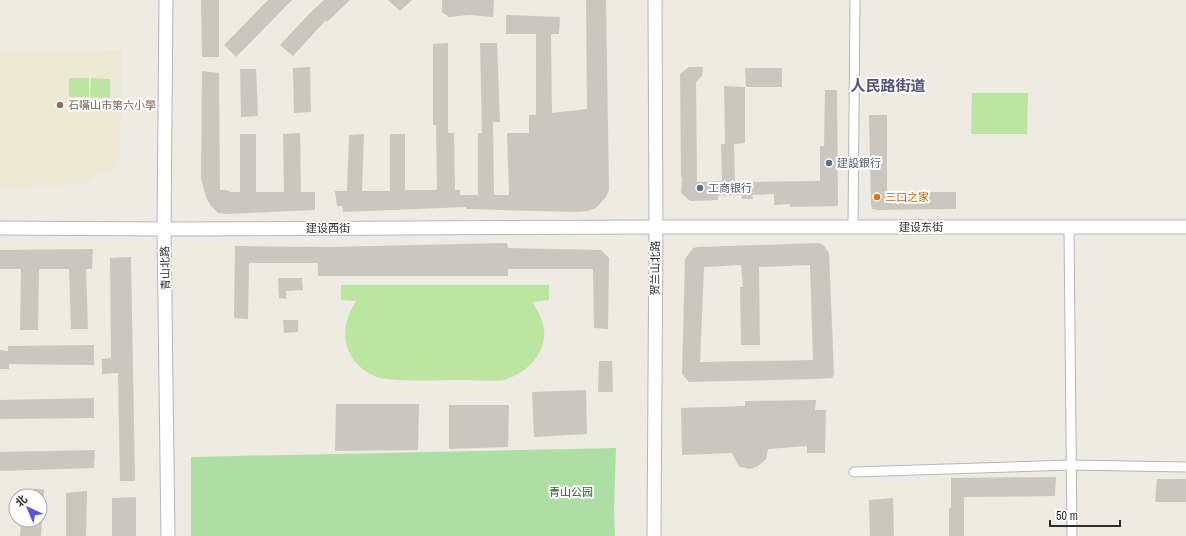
<svg xmlns="http://www.w3.org/2000/svg" width="1186" height="536" font-family="'Archivo Narrow','Noto Sans SC',sans-serif">
  <style>
    .education { fill: #ede9d4 }
    .green { fill: #addfa4 }
    .pitch { fill: #bce5a1 }
    .building { fill: #cac7c1; fill-rule: evenodd }
    .lines { fill: none; stroke-linecap: round; stroke-linejoin: round }
    .minor-casing { stroke: #b5b5c0; stroke-width: 11 }
    .secondary-casing { stroke: #b5b5c0; stroke-width: 15 }
    .minor { stroke: #fff; stroke-width: 9 }
    .secondary { stroke: #fff; stroke-width: 13 }
    .education-dot { fill: #8d6e63; stroke: #fff; stroke-width: 1.5 }
    .service-dot { fill: #5c6f8a; stroke: #fff; stroke-width: 1.5 }
    .food-dot { fill: #e8710a; stroke: #fff; stroke-width: 1.5 }
    .labels { text-anchor: middle; dominant-baseline: central; stroke-width: 4; stroke-linejoin: round; paint-order: stroke }
    .education-label { font-size: 11px; fill: #785e54; stroke: #fff; text-anchor: start }
    .service-label { font-size: 11px; fill: #4e5e75; stroke: #fff; text-anchor: start }
    .food-label { font-size: 11px; fill: #c56008; stroke: #fff; text-anchor: start }
    .street-label { font-size: 11px; fill: #2e2e2e; stroke: #fff }
    .park-label { font-size: 11px; fill: #246622; stroke: #fff }
    .district-label { font-size: 15px; font-weight: bold; fill: #52517b; stroke: #fff }
  </style>
  <rect width="100%" height="100%" fill="#eeebe2"/>
  <polygon class="education" points="122,50 120,158 111,172 94,174 85,184 0,189 0,51"/>
  <polygon class="green" points="616,448 614,510 615,536 191,536 191,457"/>
  <g class="pitch">
    <rect x="69" y="78" width="20" height="19"/>
    <polygon points="91,78 110,79 110,98 90,97"/>
    <polygon points="972,93 1028,93 1027,134 971,134"/>
    <path d="M341 285H549V300L532 302C538 310 542 319 544 329 547 354 525 375 503 380 492 382 474 380 463 380 436 380 406 382 380 378 352 369 338 343 349 315 350 310 354 306 356 301L341 300Z"/>
  </g>
  <g class="building">
    <polygon points="201,0 219,0 219,57 202,57"/>
    <polygon points="268,0 292,0 236,57 224,45"/>
    <polygon points="324,0 350,0 327,22 325,21 293,56 280,45 309,14"/>
    <polygon points="388,0 412,0 400,11"/>
    <polygon points="442,0 494,0 493,17 469,15 449,17 442,12"/>
    <polygon points="586,0 606,0 609,190 606,197 596,208 588,211 578,212 466,209 466,207 343,212 342,206 337,206 335,191 347,191 349,135 364,134 362,191 390,191 390,134 405,134 405,190 437,190 436,125 433,125 433,44 448,43 448,133 454,133 455,190 460,190 460,195 478,195 478,133 482,133 480,43 497,43 500,122 493,122 494,195 509,195 507,133 529,133 529,115 536,115 536,34 506,34 506,15 560,17 559,34 551,34 552,113 587,109"/>
    <polygon points="310,67 311,112 294,113 293,68"/>
    <polygon points="689,67 703,67 702,76 696,82 697,182 722,181 721,144 725,144 724,86 745,87 745,143 734,144 735,182 820,181 820,146 824,146 825,90 837,90 838,206 790,207 790,204 774,205 774,194 752,195 753,199 742,199 742,195 718,196 718,200 690,201 681,193 682,177 681,177 680,74"/>
    <polygon points="745,68 782,68 782,87 746,87"/>
    <polygon points="240,69 256,69 258,116 241,117"/>
    <polygon points="202,71 219,73 220,190 226,190 231,192 240,192 240,134 256,134 256,192 284,192 283,134 300,133 301,192 315,192 315,210 227,214 218,213 211,206 206,197 201,179"/>
    <polygon points="869,115 887,115 887,192 956,192 956,209 877,210 872,209 871,204"/>
    <polygon points="507,243 508,248 601,250 609,258 608,329 594,328 593,269 508,269 508,276 318,276 318,263 249,263 248,319 234,318 235,246 327,247"/>
    <path d="M819 243 824 246 829 253 834 374 832 378 814 379 689 382 682 374 685 259 693 248 698 247ZM741 265 743 287H740L741 345H760L759 267 810 265 813 360 700 362 704 267Z"/>
    <polygon points="93,249 92,269 86,269 88,329 71,329 69,269 39,269 38,330 20,330 21,269 0,269 0,250"/>
    <polygon points="131,257 135,481 120,481 118,373 102,374 102,359 111,358 110,258"/>
    <polygon points="278,278 302,278 303,290 286,291 286,299 279,298"/>
    <polygon points="283,320 298,320 298,332 284,333"/>
    <polygon points="94,345 94,365 9,364 9,369 0,369 0,350 8,351 8,346"/>
    <polygon points="599,361 612,361 613,392 598,392"/>
    <polygon points="586,390 587,434 534,437 532,392"/>
    <polygon points="94,398 94,418 0,419 0,400"/>
    <polygon points="816,400 815,410 826,410 825,453 807,453 807,446 768,449 766,459 758,466 750,469 740,467 738,465 732,453 682,455 681,408 745,406 745,401"/>
    <polygon points="336,404 419,404 418,450 335,451"/>
    <polygon points="449,405 509,405 508,447 449,449"/>
    <polygon points="95,450 94,468 0,471 0,452"/>
    <polygon points="1056,477 1055,496 964,497 964,536 949,536 949,508 951,508 951,478"/>
    <polygon points="1157,479 1186,479 1186,502 1155,502"/>
    <rect x="21" y="489" width="23" height="7"/>
    <polygon points="87,491 86,536 66,536 66,493"/>
    <polygon points="136,497 136,536 112,536 112,498"/>
    <polygon points="893,498 894,536 870,536 869,500"/>
    <polygon points="21,520 42,520 41,536 20,536"/>
  </g>
  <g class="lines">
    <g class="minor-casing">
      <g id="minor">
        <polyline points="853,227 855,0"/>
        <polyline points="1069,227 1072,536"/>
        <polyline points="854,472 1071,465 1186,467"/>
      </g>
    </g>
    <g class="secondary-casing">
      <g id="secondary">
        <polyline points="166,0 164,229 168,536"/>
        <polyline points="0,228 164,229 656,227 1186,227"/>
        <polyline points="654,536 656,227 655,0"/>
      </g>
    </g>
    <use href="#minor" class="minor"/>
    <use href="#secondary" class="secondary"/>
  </g>
  <circle class="education-dot" cx="60" cy="105" r="4"/>
  <g class="service-dot">
    <circle cx="829" cy="163" r="4"/>
    <circle cx="700" cy="188" r="4"/>
  </g>
  <circle class="food-dot" cx="877" cy="197" r="4"/>
  <g class="labels">
    <g class="education-label">
      <text x="68" y="105">石嘴山市第六小學</text>
    </g>
    <g class="service-label">
      <text x="837" y="163">建設銀行</text>
      <text x="708" y="188">工商银行</text>
    </g>
    <g class="food-label">
      <text x="885" y="197">三口之家</text>
    </g>
    <g class="street-label">
      <text x="921" y="227">建设东街</text>
      <text x="328" y="228">建设西街</text>
      <text transform="translate(165 268) rotate(-91)">青山北路</text>
      <text transform="translate(655 268) rotate(-90)">贺兰山北路</text>
    </g>
    <g class="park-label">
      <text x="571" y="492">青山公园</text>
    </g>
    <g class="district-label">
      <text x="888" y="85">人民路街道</text>
    </g>
  </g>
  <g transform="translate(28 508) rotate(316)"><circle r="19" fill="#ffffff" stroke="#ababab"/>
  <path d="M0-3L7 15L0 10L-7 15Z" fill="#5253ea"/>
  <text y="-6" font-size="11" font-weight="bold" text-anchor="middle" fill="#2e2e2e">北</text>
  </g>
  <path d="M1050 520v6h70v-6" fill="none" stroke="#2e2e2e" stroke-width="2"/>
  <text x="1056" y="520" font-size="12" fill="#2e2e2e" stroke="#ffffff" stroke-width="3" paint-order="stroke">50 m</text>
</svg>
